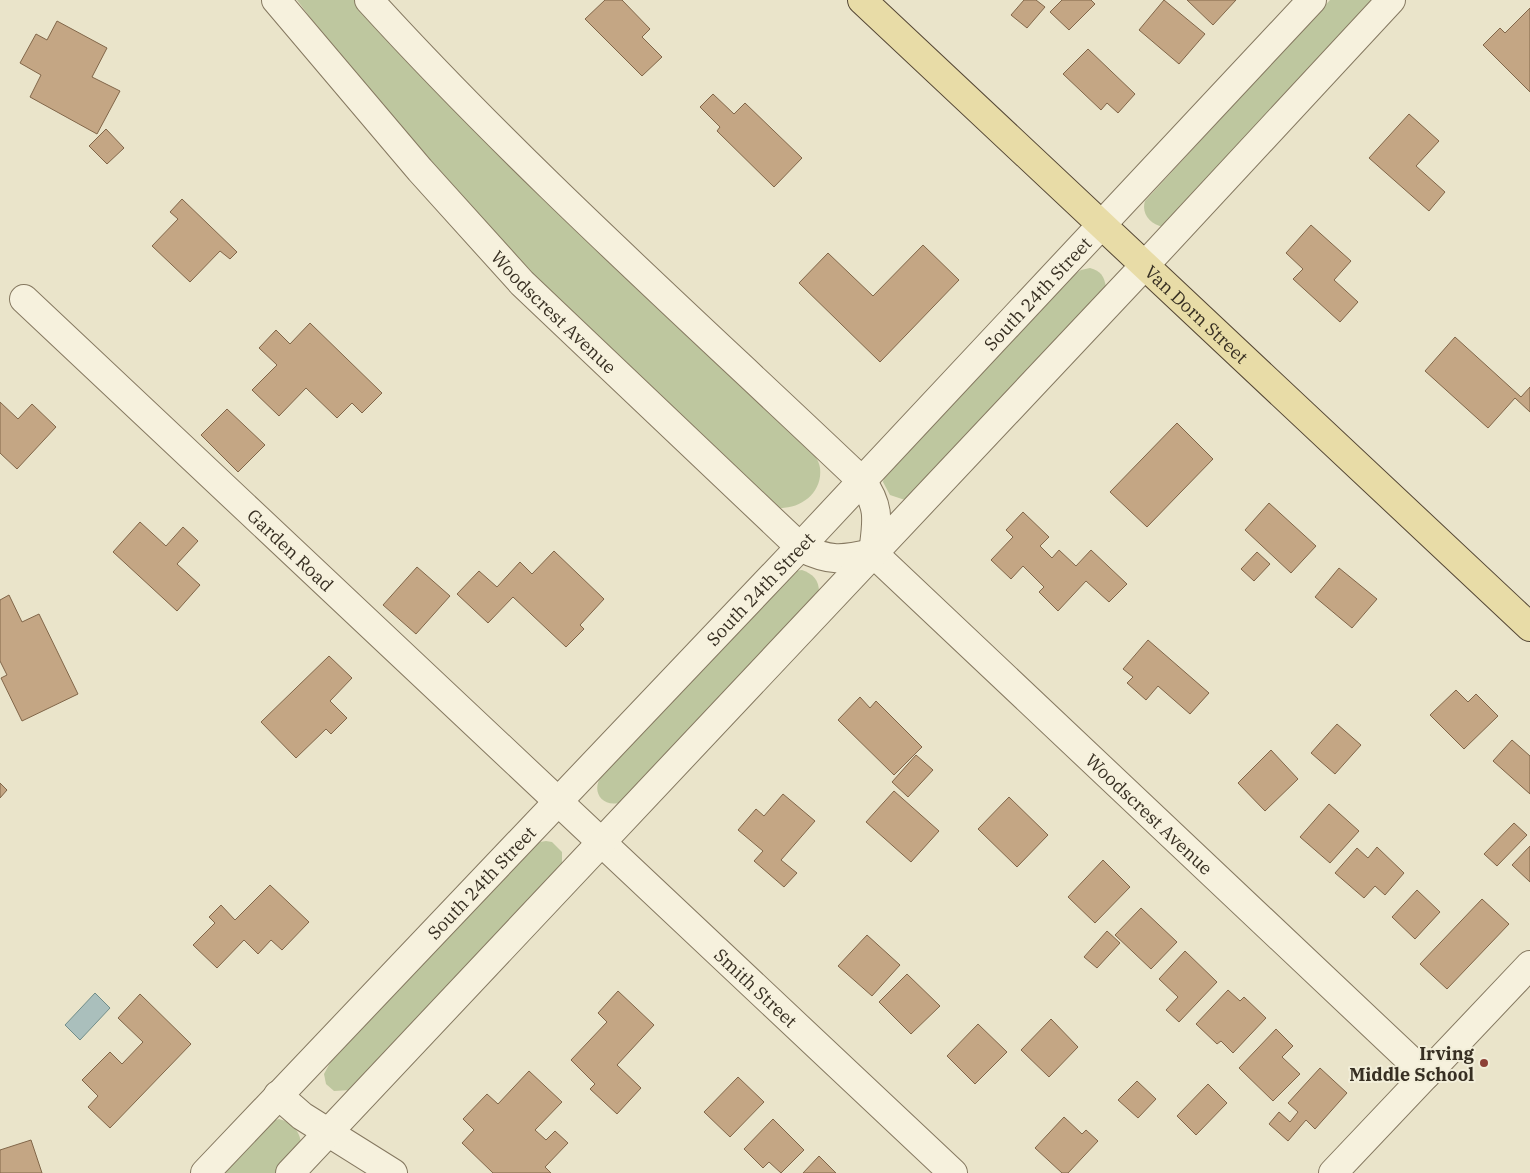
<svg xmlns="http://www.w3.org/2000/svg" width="1530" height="1173" font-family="'IBM Plex Serif',serif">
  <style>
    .green { fill: #bec79f }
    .water { fill: #aabfbc; stroke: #718d89 }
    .building { fill: #c4a684; stroke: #816649 }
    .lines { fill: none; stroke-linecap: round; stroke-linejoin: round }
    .minor-casing { stroke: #857860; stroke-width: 30 }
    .major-casing { stroke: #544634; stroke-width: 30 }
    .minor { stroke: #f6f1dd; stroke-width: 28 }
    .major { stroke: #e8dca7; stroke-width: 28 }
    .poi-dot { fill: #8d4137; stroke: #f2eed9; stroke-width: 2 }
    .labels { text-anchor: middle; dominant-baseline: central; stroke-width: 4; stroke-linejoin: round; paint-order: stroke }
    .street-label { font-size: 18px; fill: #372f22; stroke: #f2eed9 }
    .poi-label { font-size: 18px; font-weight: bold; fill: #372f22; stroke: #f2eed9; text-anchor: end }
  </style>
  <rect width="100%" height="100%" fill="#eae4ca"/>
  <g class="green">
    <path d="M297 0H355L409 59 807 444C812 451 819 460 820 468 823 493 800 510 777 508L548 298 335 51Z"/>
    <path d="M1330 0H1379L1163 227C1150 224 1141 214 1145 201Z"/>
    <path d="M1090 268C1101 271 1104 276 1106 287L911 497 905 500 890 495 883 482 885 474 890 467 1074 275 1081 270Z"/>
    <path d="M802 570C813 574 819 580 819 592L622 802C602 809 590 791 602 775L795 571Z"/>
    <polygon points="546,841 552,842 562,852 562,866 351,1090 334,1091 326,1084 324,1074 331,1061 528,850 540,842"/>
    <path d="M279 1119C292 1122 301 1132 301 1145L275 1173H224L273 1121Z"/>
  </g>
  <polygon class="water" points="95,993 110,1008 80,1040 65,1025"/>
  <g class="building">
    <polygon points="605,0 622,0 650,29 642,37 662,57 642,76 585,19"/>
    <polygon points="1024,0 1036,0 1045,7 1027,28 1011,15"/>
    <polygon points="1062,0 1091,0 1095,4 1069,30 1050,12"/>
    <polygon points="1164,0 1205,34 1179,64 1139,30"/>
    <polygon points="1187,0 1236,0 1213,25"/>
    <polygon points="1530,8 1530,92 1483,45 1500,28 1505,33"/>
    <polygon points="57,21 107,48 92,77 120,91 97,134 30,97 41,75 20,63 36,34 47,40"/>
    <polygon points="1088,49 1135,94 1118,113 1107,103 1101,110 1063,74"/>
    <polygon points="713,94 734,114 745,103 802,158 774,187 717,131 720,127 700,107"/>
    <polygon points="1409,114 1439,141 1416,166 1445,192 1429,211 1369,158"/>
    <polygon points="106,129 124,148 107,164 89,146"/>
    <polygon points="182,199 237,252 230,259 220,251 190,282 152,246 178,219 170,212"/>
    <polygon points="1311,225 1351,261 1334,280 1358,302 1340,322 1293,279 1303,269 1286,253"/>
    <polygon points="923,245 959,280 880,362 799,283 828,253 873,296"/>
    <polygon points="310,323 382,393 362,413 352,403 337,418 306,388 279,416 252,390 277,365 259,348 276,330 290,344"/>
    <polygon points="1455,337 1521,397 1530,387 1530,412 1515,398 1488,428 1425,371"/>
    <polygon points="0,402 18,419 32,404 56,427 17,469 0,453"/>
    <polygon points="227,409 265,445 238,472 201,435"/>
    <polygon points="1177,423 1213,459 1147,527 1110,492"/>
    <polygon points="1269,503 1316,546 1291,573 1245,530"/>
    <polygon points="1023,512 1049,537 1040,546 1052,558 1059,550 1076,566 1091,550 1127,584 1109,602 1086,581 1058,611 1039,592 1044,587 1023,566 1011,579 991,560 1013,537 1006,530"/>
    <polygon points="140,522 166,546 183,527 198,541 177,564 200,585 177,611 113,552"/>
    <polygon points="554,551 604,599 580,625 584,629 566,647 513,597 488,623 457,594 479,571 497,587 520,562 532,574"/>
    <polygon points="1257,552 1270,564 1254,581 1241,569"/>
    <polygon points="417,567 450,596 416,634 383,605"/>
    <polygon points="1339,568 1377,599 1352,628 1315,597"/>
    <polygon points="9,595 22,622 39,614 78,694 22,721 1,678 7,675 0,661 0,600"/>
    <polygon points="1148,640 1209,693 1190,714 1158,686 1146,700 1127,683 1133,677 1123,669"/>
    <polygon points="329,656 352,678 330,701 347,718 331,734 326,729 296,758 261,722"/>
    <polygon points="1456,690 1468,702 1476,694 1498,716 1464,749 1430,715"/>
    <polygon points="860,697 870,708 876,701 922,747 894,775 838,720"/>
    <polygon points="1337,724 1361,745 1335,774 1311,753"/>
    <polygon points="1512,740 1530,756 1530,794 1493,761"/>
    <polygon points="1271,750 1298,779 1265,811 1238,783"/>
    <polygon points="916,755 933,770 908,797 892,782"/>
    <polygon points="0,783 7,790 0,798"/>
    <polygon points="894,791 939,831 911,862 866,822"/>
    <polygon points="783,794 815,821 781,860 797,873 784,887 754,861 763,851 738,830 756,809 764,816"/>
    <polygon points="1009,797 1048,835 1017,867 978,829"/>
    <polygon points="1329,804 1359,831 1330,863 1300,837"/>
    <polygon points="1514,823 1527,835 1497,866 1484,854"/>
    <polygon points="1530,846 1530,882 1512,865"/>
    <polygon points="1377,847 1404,873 1385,895 1375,886 1364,898 1335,873 1357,848 1368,858"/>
    <polygon points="1103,860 1130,887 1095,923 1068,897"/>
    <polygon points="270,885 309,922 282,950 271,940 258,954 244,940 217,968 193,945 215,923 209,917 221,905 235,920"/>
    <polygon points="1417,890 1440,912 1415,939 1392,917"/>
    <polygon points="1482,899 1509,924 1447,989 1420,964"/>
    <polygon points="1141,908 1177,942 1151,969 1115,935"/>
    <polygon points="1107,931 1120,943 1097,968 1084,957"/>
    <polygon points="867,935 900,965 872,996 838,966"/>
    <polygon points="1185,951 1217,982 1179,1022 1166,1010 1178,997 1159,979"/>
    <polygon points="907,974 940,1006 911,1034 879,1002"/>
    <polygon points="1228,990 1240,1001 1244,997 1266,1018 1233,1053 1221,1041 1217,1044 1196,1024"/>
    <polygon points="618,991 654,1025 617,1065 641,1088 617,1114 590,1089 595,1084 571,1060 607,1022 598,1013"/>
    <polygon points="140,994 191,1044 110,1128 88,1107 98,1096 82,1080 110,1052 122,1064 143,1042 118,1018"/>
    <polygon points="1051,1019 1078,1047 1049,1077 1021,1050"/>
    <polygon points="978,1024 1007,1052 975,1084 947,1056"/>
    <polygon points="1276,1029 1293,1046 1282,1057 1300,1074 1273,1101 1239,1068"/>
    <polygon points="1320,1068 1347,1093 1315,1129 1306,1120 1288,1141 1269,1124 1279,1112 1290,1122 1298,1112 1288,1103"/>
    <polygon points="529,1071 562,1102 535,1130 546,1140 555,1131 568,1143 545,1167 551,1173 493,1173 462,1143 474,1130 463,1119 487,1094 498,1104"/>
    <polygon points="738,1077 764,1102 730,1137 704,1112"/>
    <polygon points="1137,1081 1156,1099 1138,1118 1118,1100"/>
    <polygon points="1208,1084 1227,1103 1196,1135 1177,1116"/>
    <polygon points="1064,1117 1082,1134 1086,1130 1098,1141 1068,1173 1062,1173 1035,1148"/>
    <polygon points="773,1119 804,1150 781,1173 769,1162 763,1168 744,1149"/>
    <polygon points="31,1140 42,1173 0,1173 0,1150"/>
    <polygon points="819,1156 836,1173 803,1173"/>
  </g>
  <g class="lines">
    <g class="minor-casing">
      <g id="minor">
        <path id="s1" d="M276 0 420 170 522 283 800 547C830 562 842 560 873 553"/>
        <path d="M369 0C523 169 695 322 861 480 881 507 877 521 873 553"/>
        <path id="s2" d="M24 299 953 1173"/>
        <path id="s3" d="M873 553 1426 1075"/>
        <polyline points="278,1095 302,1116 393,1173"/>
        <path id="s4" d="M205 1173 800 547 1312 0"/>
        <polyline points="290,1173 1145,265 1391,0"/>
        <polyline points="1333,1173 1530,965"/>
      </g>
    </g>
    <g class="major-casing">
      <g id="major">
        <path id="s5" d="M862 0 1530 627"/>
      </g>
    </g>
    <use href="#minor" class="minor"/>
    <use href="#major" class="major"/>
  </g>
  <circle class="poi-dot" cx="1484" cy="1063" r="5"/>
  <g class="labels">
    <g class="street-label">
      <text stroke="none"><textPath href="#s4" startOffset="1211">South 24th Street</textPath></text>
      <text stroke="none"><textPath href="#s1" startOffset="418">Woodscrest Avenue</textPath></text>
      <text stroke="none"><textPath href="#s5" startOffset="459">Van Dorn Street</textPath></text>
      <text stroke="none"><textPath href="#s2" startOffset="366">Garden Road</textPath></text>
      <text stroke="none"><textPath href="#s4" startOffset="806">South 24th Street</textPath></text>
      <text stroke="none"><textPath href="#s3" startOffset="380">Woodscrest Avenue</textPath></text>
      <text stroke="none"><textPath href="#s4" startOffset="401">South 24th Street</textPath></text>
      <text stroke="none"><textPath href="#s2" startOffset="1005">Smith Street</textPath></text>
    </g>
    <g class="poi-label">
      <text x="1474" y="1053">Irving<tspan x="1474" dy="21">Middle School</tspan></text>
    </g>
  </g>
</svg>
